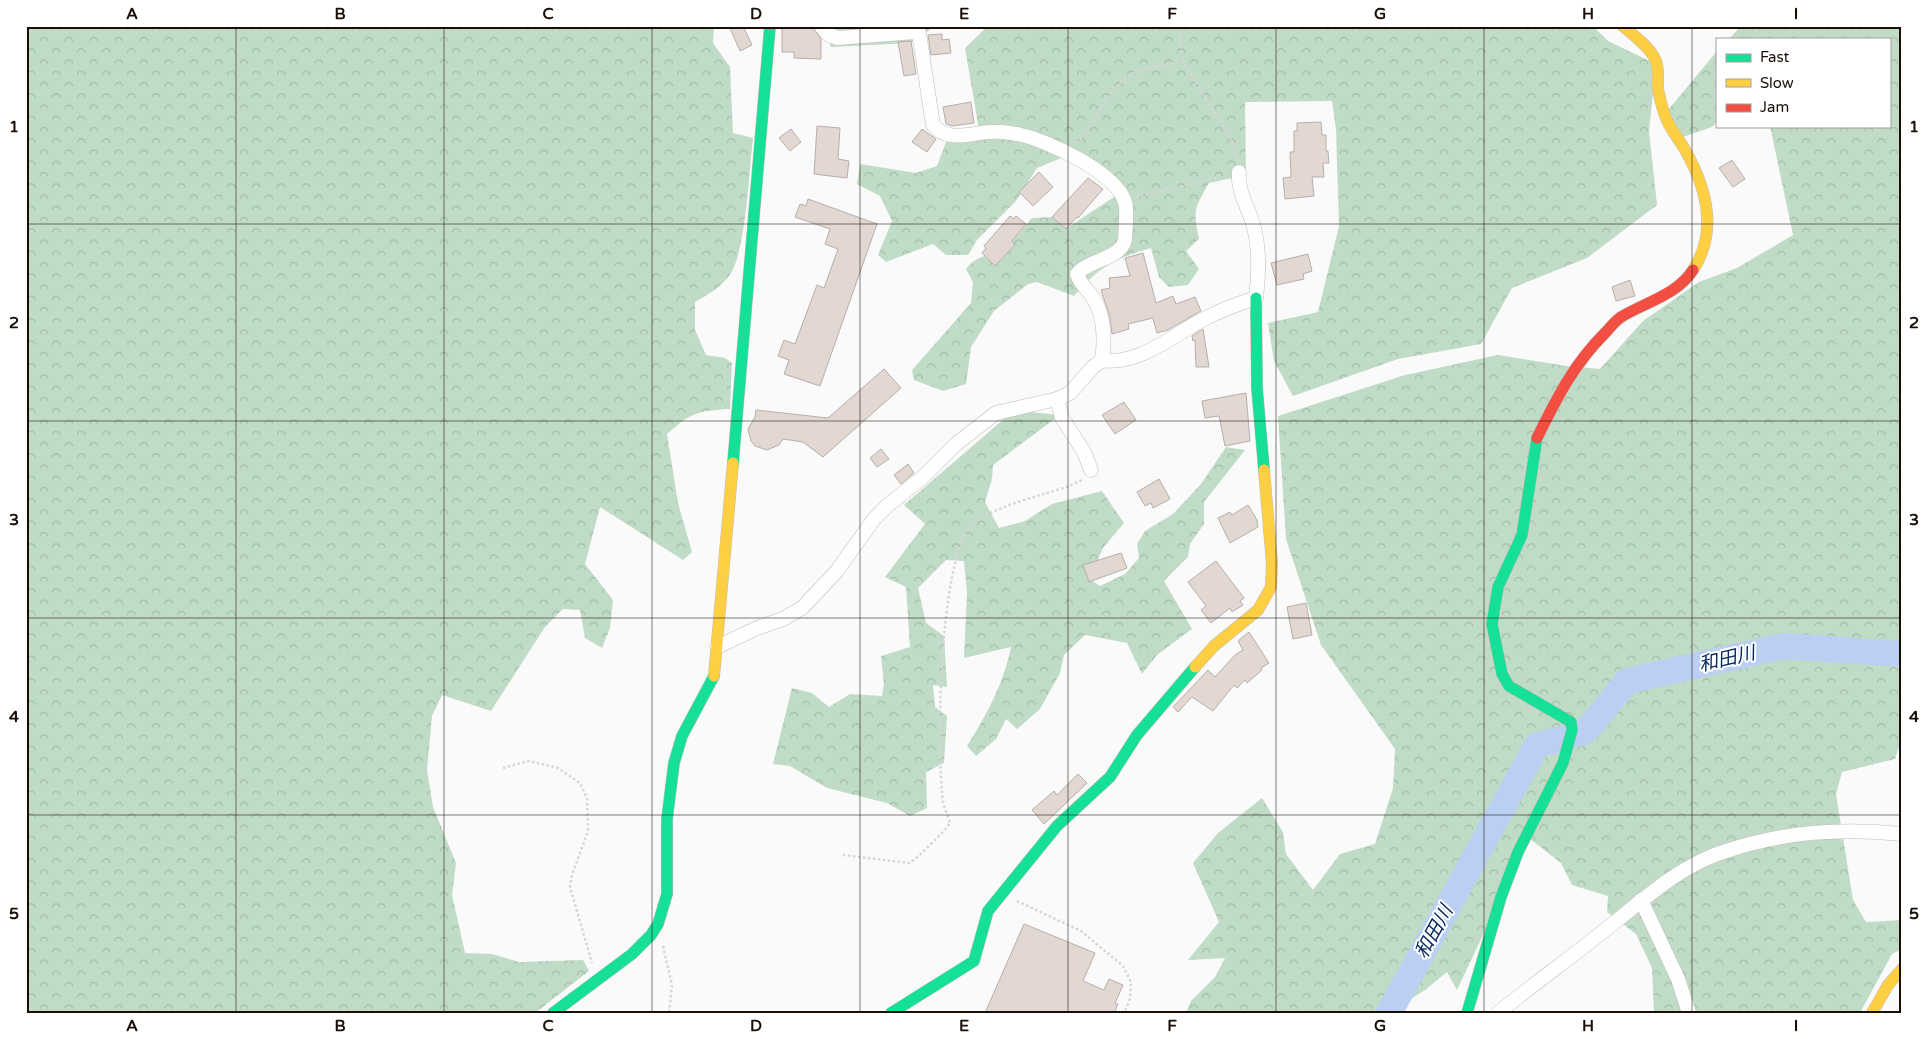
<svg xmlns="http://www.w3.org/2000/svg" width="1928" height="1039" font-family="'Varela Round','Noto Sans JP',sans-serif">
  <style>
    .forest { fill: url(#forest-crowns) }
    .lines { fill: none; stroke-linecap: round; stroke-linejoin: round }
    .river { stroke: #bacff2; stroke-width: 26 }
    .building { fill: #e2d7d1; stroke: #b5afac }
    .street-casing { stroke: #c1bbb8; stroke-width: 15 }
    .fast-casing { stroke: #c1bbb8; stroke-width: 12 }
    .slow-casing { stroke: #c1bbb8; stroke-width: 12 }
    .jam-casing { stroke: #c1bbb8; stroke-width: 12 }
    .path { stroke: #d7d6d6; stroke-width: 2.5; stroke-dasharray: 2.5 2.5; stroke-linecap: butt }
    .street { stroke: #fefefe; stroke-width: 14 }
    .fast { stroke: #16e098; stroke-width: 11 }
    .slow { stroke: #ffcf43; stroke-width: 11 }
    .jam { stroke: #f24e42; stroke-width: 11 }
    .grid { fill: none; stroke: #190e08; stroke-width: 1; stroke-opacity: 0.55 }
    .labels { text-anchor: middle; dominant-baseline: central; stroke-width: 4; stroke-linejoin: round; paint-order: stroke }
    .water-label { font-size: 19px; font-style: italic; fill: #052861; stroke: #fff }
    .neatline { fill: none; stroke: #190e08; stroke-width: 2 }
    .grid-label { font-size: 16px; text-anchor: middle; font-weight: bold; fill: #190e08 }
  </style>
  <defs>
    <pattern id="forest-crowns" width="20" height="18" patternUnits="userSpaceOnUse" patternTransform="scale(1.25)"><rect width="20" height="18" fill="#c0dcc6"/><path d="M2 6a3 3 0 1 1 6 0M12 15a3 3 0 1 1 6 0" fill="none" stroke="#a4bca9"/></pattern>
  </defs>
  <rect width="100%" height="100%" fill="#fafafa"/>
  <g class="forest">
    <path d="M26 26H714L713 43 730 67 733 133 753 138C749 169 746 254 729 276 720 288 707 295 695 302V330L706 355 725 358 732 363 730 409C697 411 692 412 667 434L678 503 692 552 683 560 600 507 585 564 613 600 610 628 602 648 585 638 580 610 563 609 545 627 491 711 442 695 432 716 427 770 433 807 456 863 452 895 465 953 492 954 519 962 583 960 589 971 535 1013H26Z"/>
    <polygon points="823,26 935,26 911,43 831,47"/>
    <path d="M988 26H1593L1608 41 1656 64 1649 131 1657 205 1587 258 1512 288 1481 344 1398 359 1293 396 1274 361 1268 323 1318 312 1339 226 1336 130 1332 101 1245 102 1246 175 1209 183C1194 210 1193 209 1199 239L1186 251 1199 269 1188 285 1169 287 1159 277 1151 248C1114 259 1100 266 1074 296L1037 282 1028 284 994 311 971 347 966 384 943 391 914 380 912 370 971 303 973 282 966 269C976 256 987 255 1002 253L1032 218 1053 217 1067 228 1117 195 1091 167 1061 158 1037 168 1016 201 977 240 968 255H946L933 244 886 262 878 255 892 221 880 196 857 184 860 164 916 173 937 166 946 142 980 136 965 48Z"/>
    <polygon points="1741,26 1902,26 1902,738 1895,759 1842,772 1836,794 1853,900 1866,922 1902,920 1902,949 1892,954 1860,1013 1654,1013 1652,968 1636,934 1607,912 1608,896 1572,885 1561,863 1529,838 1457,990 1447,972 1425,990 1389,1013 1186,1013 1191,1001 1215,977 1225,958 1188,960 1219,922 1193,863 1218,833 1262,798 1283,832 1286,854 1313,890 1340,854 1375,844 1393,788 1395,749 1321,645 1286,539 1278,416 1405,375 1498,355 1567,366 1600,369 1643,321 1699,282 1737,268 1793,235 1770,126 1889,126 1889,39 1729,39"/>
    <polygon points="1717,51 1717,122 1712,127 1677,139 1664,115"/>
    <path d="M1030 412 1060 415 993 465 992 479 985 502 999 528 1025 521 1052 504 1102 491 1124 523 1103 548 1089 579 1100 586 1125 574 1139 558 1137 544 1145 531 1173 514 1201 484 1226 447 1245 450 1204 502V524L1190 544 1188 557 1164 581 1192 629 1157 655 1142 674 1127 643 1085 635 1064 655 1060 673 1040 709 1017 729 1006 719 996 739 976 756 967 746C986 716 1004 683 1011 647L964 658 967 593 964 561 946 560 918 588 926 623 944 636 947 687 933 685 935 707 947 716 944 763 926 772 927 808 910 816 887 803 827 788 790 766 773 764 792 688 812 693 829 707 850 694 882 696 884 684 881 656 910 647 906 587 885 577 925 524 904 505 1005 418Z"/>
  </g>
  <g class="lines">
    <g class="river">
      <polyline points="1577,734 1584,732 1593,723 1627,681 1784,646 1902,654"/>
      <polyline points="1389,1013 1537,745 1565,738"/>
    </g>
  </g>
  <g class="building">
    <polygon points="729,26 743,26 752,45 740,51"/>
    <polygon points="782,26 812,26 821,39 821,59 794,58 794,52 782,52"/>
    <polygon points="942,34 942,40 949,39 951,53 931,55 928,35"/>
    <polygon points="911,41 916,74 904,76 898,42"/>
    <polygon points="971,102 974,123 952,126 946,124 943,107"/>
    <polygon points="1321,122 1322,135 1326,135 1326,151 1328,151 1329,163 1323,163 1324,177 1312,177 1314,196 1285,199 1283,178 1291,177 1290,152 1294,152 1294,131 1297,131 1297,123"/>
    <polygon points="817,126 840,128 838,159 849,161 847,178 814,174"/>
    <polygon points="791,129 801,142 790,151 779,138"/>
    <polygon points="922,129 936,139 927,152 912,142"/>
    <polygon points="1732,160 1745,179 1733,187 1719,168"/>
    <polygon points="1039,172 1053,187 1033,206 1019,192"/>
    <polygon points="1088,178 1103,189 1078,218 1077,217 1066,229 1052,217"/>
    <polygon points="808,199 877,224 820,386 784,374 789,360 778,356 784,340 795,344 817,285 824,288 838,249 825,244 830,229 795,217 800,204 806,206"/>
    <polygon points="1010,216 1014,219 1016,216 1026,224 1012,241 1015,245 995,266 982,253 986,248 984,246"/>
    <polygon points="1143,253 1156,303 1173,296 1176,304 1195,297 1201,311 1168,330 1157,333 1153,318 1128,324 1129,329 1112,334 1110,317 1101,290 1110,288 1109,278 1130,276 1125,258"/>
    <polygon points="1308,254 1312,271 1303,274 1304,279 1277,285 1271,263"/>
    <polygon points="1630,280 1635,296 1616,301 1612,287"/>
    <polygon points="1203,329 1209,367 1196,367 1195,340 1193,341 1192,336"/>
    <polygon points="884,369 901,388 823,457 803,442 783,439 779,445 767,450 755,446 751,441 748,429 755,417 756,410 828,418"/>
    <polygon points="1246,393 1250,441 1225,446 1219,416 1205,418 1202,401"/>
    <polygon points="1124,402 1136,420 1115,434 1102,415"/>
    <polygon points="881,449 889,459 877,467 870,458"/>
    <polygon points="908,464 914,473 901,484 894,475"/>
    <polygon points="1159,479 1170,499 1153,508 1151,503 1145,506 1137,492"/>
    <polygon points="1248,505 1257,520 1258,527 1230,543 1218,518 1230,512 1232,515"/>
    <polygon points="1121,553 1127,568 1089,582 1083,565"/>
    <polygon points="1216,561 1244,598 1240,601 1243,605 1232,612 1230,608 1211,623 1201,610 1206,606 1188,582"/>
    <polygon points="1306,603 1312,635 1293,639 1287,607"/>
    <polygon points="1249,632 1269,663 1261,668 1262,670 1247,683 1245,680 1237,688 1234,685 1213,711 1192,697 1178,712 1173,707 1208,670 1215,677 1235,655 1243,650 1238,641"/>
    <polygon points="1078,774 1087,783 1044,824 1032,810 1054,791 1057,795"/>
    <polygon points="1024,924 1095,953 1083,981 1104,990 1109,979 1123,985 1115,1003 1118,1004 1114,1013 985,1013"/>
  </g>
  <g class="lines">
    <g class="street-casing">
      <g id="street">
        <path d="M821 26 829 35 838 38 915 32 919 33 933 125C948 143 970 133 990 132 1000 131 1012 133 1021 135 1049 141 1116 173 1125 202 1127 209 1126 217 1126 224 1125 230 1126 238 1124 243 1116 260 1088 260 1077 274 1080 284 1086 288 1092 296 1105 315 1105 339 1102 360"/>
        <polyline points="1057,399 1062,418 1084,452 1091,470"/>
        <path d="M717 647 757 628 783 619 802 608 836 572 874 519 887 506 922 478 956 444 996 413 1057 399 1070 393 1093 367 1102 360C1138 366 1172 336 1202 320 1219 311 1237 304 1256 298 1259 274 1260 248 1253 224 1248 207 1237 190 1239 172"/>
        <polyline points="1641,900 1678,979 1689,1013"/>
        <path d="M1498 1013C1531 986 1566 961 1600 934 1639 904 1677 866 1726 851 1782 832 1843 828 1902 834"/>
      </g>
    </g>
    <g class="fast-casing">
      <g id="fast">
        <polyline points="1256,298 1257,388 1264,470"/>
        <polyline points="733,463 770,26"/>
        <polyline points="553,1013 632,954 651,935 658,924 667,894 667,819 674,763 682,736 714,676"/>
        <polyline points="891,1013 974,961 988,911 1057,826 1110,777 1137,735 1195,667"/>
        <polyline points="1467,1013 1501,897 1518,852 1563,763 1572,730 1571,722 1509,686 1502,674 1492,624 1498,587 1522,535 1537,438"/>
      </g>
    </g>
    <g class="slow-casing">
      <g id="slow">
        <path d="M1623 26C1633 35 1649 46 1655 59 1660 69 1657 78 1658 89 1660 98 1662 109 1666 118 1670 129 1678 138 1684 148 1706 186 1719 230 1693 270"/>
        <polyline points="1195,667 1214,646 1258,610 1271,587 1272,563 1264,470"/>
        <polyline points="714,676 733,463"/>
        <polyline points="1872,1013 1888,985 1902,969"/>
      </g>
    </g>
    <g class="jam-casing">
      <path id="jam" d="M1537 438C1557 398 1573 365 1605 333 1610 328 1615 321 1621 317 1646 302 1677 295 1693 270"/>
    </g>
    <g class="path">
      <polyline points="1179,26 1183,62 1232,140 1238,160"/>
      <path d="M1076 143C1087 134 1092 124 1099 112 1124 70 1136 69 1183 62"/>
      <polyline points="1136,197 1226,175"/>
      <polyline points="503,768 529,761 558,768 580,783 587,798 588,831 572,875 570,887 592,963"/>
      <path d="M843 855 909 863C917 859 946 830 950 823 948 816 944 808 943 801 936 751 939 560 971 526 989 507 1044 495 1069 486L1082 480"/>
      <polyline points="1017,901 1081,931 1123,966 1131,982 1130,999 1124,1013"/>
      <polyline points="663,946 672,985 669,1013"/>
    </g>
    <use href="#street" class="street"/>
    <use href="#fast" class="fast"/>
    <use href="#slow" class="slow"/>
    <use href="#jam" class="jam"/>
  </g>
  <path class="grid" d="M236 26V1013M444 26V1013M652 26V1013M860 26V1013M1068 26V1013M1276 26V1013M1484 26V1013M1692 26V1013M26 224H1902M26 421H1902M26 618H1902M26 815H1902"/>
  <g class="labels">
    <g class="water-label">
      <text transform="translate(1727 659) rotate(-13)">和田川</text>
      <text transform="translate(1434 932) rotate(-61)">和田川</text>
    </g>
  </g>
  <rect width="1928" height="1039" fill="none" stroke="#ffffff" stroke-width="55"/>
  <rect x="1716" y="38" width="175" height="90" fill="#ffffff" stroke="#a39f9c"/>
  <rect x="1726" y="54" width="25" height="8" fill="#16e098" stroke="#a39f9c"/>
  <text x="1760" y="62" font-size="15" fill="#190e08">Fast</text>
  <rect x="1726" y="79" width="25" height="8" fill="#ffcf43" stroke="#a39f9c"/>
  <text x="1760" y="88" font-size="15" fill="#190e08">Slow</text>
  <rect x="1726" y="104" width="25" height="8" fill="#f24e42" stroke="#a39f9c"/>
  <text x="1760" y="112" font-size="15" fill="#190e08">Jam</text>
  <rect x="28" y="28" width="1872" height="984" class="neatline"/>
  <g class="grid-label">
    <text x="132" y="19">A</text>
    <text x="340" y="19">B</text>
    <text x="548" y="19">C</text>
    <text x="756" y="19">D</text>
    <text x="964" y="19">E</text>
    <text x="1172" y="19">F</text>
    <text x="1380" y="19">G</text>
    <text x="1588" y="19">H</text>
    <text x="1796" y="19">I</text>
    <text x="14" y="132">1</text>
    <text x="1914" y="132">1</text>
    <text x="14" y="328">2</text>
    <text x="1914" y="328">2</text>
    <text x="14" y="525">3</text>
    <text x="1914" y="525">3</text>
    <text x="14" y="722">4</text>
    <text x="1914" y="722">4</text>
    <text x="14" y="919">5</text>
    <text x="1914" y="919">5</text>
    <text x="132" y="1031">A</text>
    <text x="340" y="1031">B</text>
    <text x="548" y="1031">C</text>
    <text x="756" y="1031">D</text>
    <text x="964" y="1031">E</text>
    <text x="1172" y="1031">F</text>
    <text x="1380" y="1031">G</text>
    <text x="1588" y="1031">H</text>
    <text x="1796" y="1031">I</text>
  </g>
</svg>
